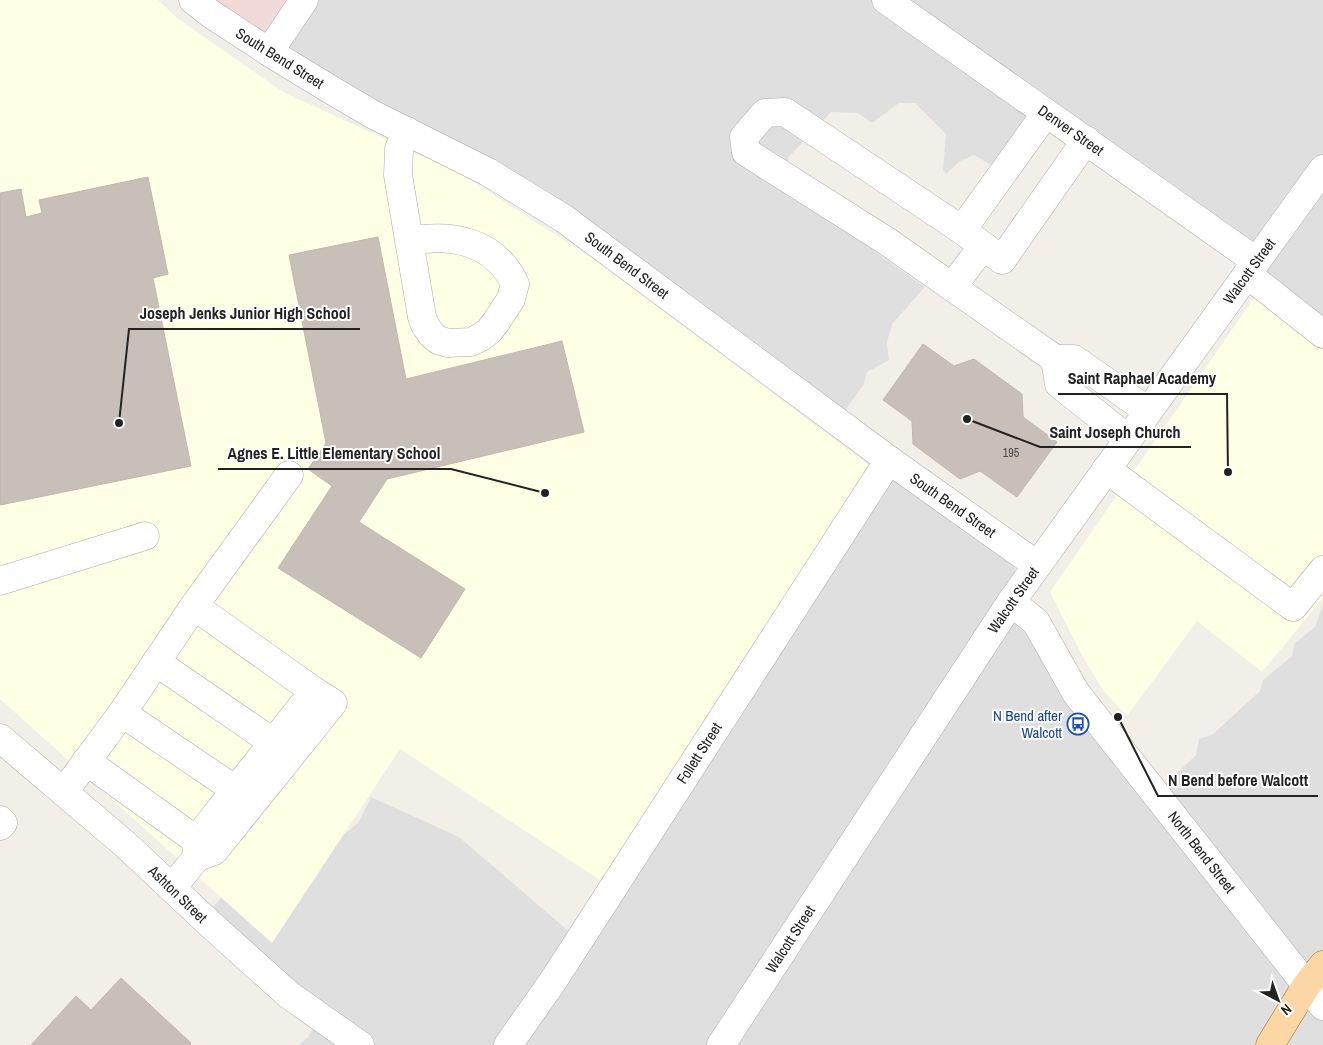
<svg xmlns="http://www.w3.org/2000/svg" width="1323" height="1045" font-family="'Archivo Narrow',sans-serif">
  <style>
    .residential { fill: #e0dfdf }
    .commercial { fill: #f2dad9 }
    .education { fill: #ffffe5 }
    .building { fill: #c7bfb8; stroke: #c4b6ab }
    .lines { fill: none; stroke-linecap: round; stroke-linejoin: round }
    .minor-casing { stroke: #a9a9a9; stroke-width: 29 }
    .major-casing { stroke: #a06b00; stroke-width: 29 }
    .minor { stroke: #fff; stroke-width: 28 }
    .major { stroke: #fcd6a4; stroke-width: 28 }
    .labels { text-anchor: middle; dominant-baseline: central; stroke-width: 4; stroke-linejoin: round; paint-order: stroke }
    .number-label { font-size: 12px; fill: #4b4948 }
    .street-label { font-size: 15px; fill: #222; stroke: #fff }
    .transit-label { font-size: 15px; fill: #164399; stroke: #fff; text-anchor: end }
    .leader { fill: none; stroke: #222; stroke-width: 2 }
    .callout-dot { fill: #222; stroke: #fff; stroke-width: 2 }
    .callout-label { font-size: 16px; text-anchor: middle; font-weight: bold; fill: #222; stroke: #fff; stroke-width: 4; stroke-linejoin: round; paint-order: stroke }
  </style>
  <rect width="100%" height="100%" fill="#f2efe9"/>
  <g class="residential">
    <polygon points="299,0 1323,0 1323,331 1238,263 1043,120 996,168 974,155 960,161 946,174 943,170 946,134 915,103 899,103 872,123 858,113 831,112 788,158 788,178 802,200 925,287 892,324 887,342 889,360 867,372 864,384 838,420 564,218 273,55"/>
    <polygon points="886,458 1012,560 1020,586 1158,791 1196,755 1199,739 1212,735 1260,691 1263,680 1292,656 1294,644 1315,627 1323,604 1323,1045 299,1045 308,1037 318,1019 205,917 266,844 302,869 358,823 371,797 459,837 573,935"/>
  </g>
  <polygon class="commercial" points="194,0 299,0 265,49"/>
  <g class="education">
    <polygon points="0,0 158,0 177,18 283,92 461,174 596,261 871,467 606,884 400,749 272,943 0,699"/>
    <polygon points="1254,298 1323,351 1323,598 1262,672 1197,621 1127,716 1103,690 1083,657 1050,592"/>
  </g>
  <g class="building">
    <polygon points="148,177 168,274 153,278 191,466 0,505 0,193 21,189 26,217 42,213 39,200"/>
    <polygon points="378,237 406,379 562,341 584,432 387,479 359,522 465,589 421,658 278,568 332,486 308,469 326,443 289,255"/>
    <polygon points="923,344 954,366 974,359 1022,394 1023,417 1057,442 1017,497 980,471 960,479 913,444 912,421 883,400"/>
    <polygon points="121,978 191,1043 190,1045 31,1045 76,996 91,1010"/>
  </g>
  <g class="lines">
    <g class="minor-casing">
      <g id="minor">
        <polyline points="193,0 211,14 269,52 328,88 372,114 488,172 563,218 889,460 1037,565"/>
        <polyline points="886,0 1256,261"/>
        <polyline points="269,52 304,0"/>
        <polyline points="1046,113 962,230 785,112 765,113 744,137 746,152 885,240 1055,359 1059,384 1128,439"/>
        <path d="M407 131 399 149 398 175 422 317 425 325 432 335 438 340 448 343 471 342 481 337 489 331 496 322 511 299 515 284C495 241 451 233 409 241"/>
        <polyline points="962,230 1002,260 1086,140"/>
        <polyline points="1247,274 1323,334"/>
        <polyline points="952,287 983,246"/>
        <polyline points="1055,359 1074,359 1148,411"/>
        <polyline points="1106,469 1293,607 1323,570"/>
        <polyline points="0,581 145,536"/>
        <polyline points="1011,602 1036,622 1076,693 1323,1006"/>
        <polyline points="194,606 289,475"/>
        <polyline points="156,662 274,743"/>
        <polyline points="122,713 237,791"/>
        <polyline points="0,738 126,845 210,924 289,995 360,1045"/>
        <polyline points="86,761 196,840"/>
        <polyline points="64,792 122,713 194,606 314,691 196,840 197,857 172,888"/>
        <polyline points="0,820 3,823 0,826"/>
        <polyline points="197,857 214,851 333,703 314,691"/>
        <polyline points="508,1045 553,981 889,460"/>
        <polyline points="721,1045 1011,602 1323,169"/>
      </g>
    </g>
    <g class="major-casing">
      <polyline id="major" points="1270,1045 1306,986 1323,965"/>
    </g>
    <use href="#minor" class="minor"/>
    <use href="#major" class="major"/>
  </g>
  <defs>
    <g id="bus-ring" transform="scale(1.125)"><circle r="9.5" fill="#fff" stroke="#1a4fb4" stroke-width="1.5"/><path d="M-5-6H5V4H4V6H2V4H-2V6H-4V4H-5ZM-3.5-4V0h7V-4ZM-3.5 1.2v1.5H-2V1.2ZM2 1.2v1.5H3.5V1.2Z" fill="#1a4fb4"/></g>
  </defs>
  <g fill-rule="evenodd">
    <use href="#bus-ring" x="1078" y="724"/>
  </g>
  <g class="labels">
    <g class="number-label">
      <text x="1011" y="453">195</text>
    </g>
    <g class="street-label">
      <text transform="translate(280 58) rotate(32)">South Bend Street</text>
      <text transform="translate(1071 130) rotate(35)">Denver Street</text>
      <text transform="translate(627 265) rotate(37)">South Bend Street</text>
      <text transform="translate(1249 271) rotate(-54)">Walcott Street</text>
      <text transform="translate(953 505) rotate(35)">South Bend Street</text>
      <text transform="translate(1013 600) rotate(-55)">Walcott Street</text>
      <text transform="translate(699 753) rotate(-57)">Follett Street</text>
      <text transform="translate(1202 852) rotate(52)">North Bend Street</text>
      <text transform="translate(178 894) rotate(44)">Ashton Street</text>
      <text transform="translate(790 939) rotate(-57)">Walcott Street</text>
    </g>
    <g class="transit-label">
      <text x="1062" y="715">N Bend after<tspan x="1062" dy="17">Walcott</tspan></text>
    </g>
  </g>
  <path class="leader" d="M119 423L129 329H360M1228 472L1227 394H1058M967 419L1040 447H1191M545 493L451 469H218M1118 717L1158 796H1318"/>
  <g class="callout-dot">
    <circle cx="119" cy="423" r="5"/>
    <circle cx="1228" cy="472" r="5"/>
    <circle cx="967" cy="419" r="5"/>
    <circle cx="545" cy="493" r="5"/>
    <circle cx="1118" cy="717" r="5"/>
  </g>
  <g class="callout-label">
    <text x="245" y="319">Joseph Jenks Junior High School</text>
    <text x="1142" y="384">Saint Raphael Academy</text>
    <text x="1115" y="438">Saint Joseph Church</text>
    <text x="334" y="459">Agnes E. Little Elementary School</text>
    <text x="1238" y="786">N Bend before Walcott</text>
  </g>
  <g transform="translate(1278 1000) rotate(139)" stroke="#ffffff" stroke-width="4" paint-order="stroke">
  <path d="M0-4L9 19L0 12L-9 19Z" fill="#222222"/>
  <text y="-8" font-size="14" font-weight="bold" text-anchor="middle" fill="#222222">N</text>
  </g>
</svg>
